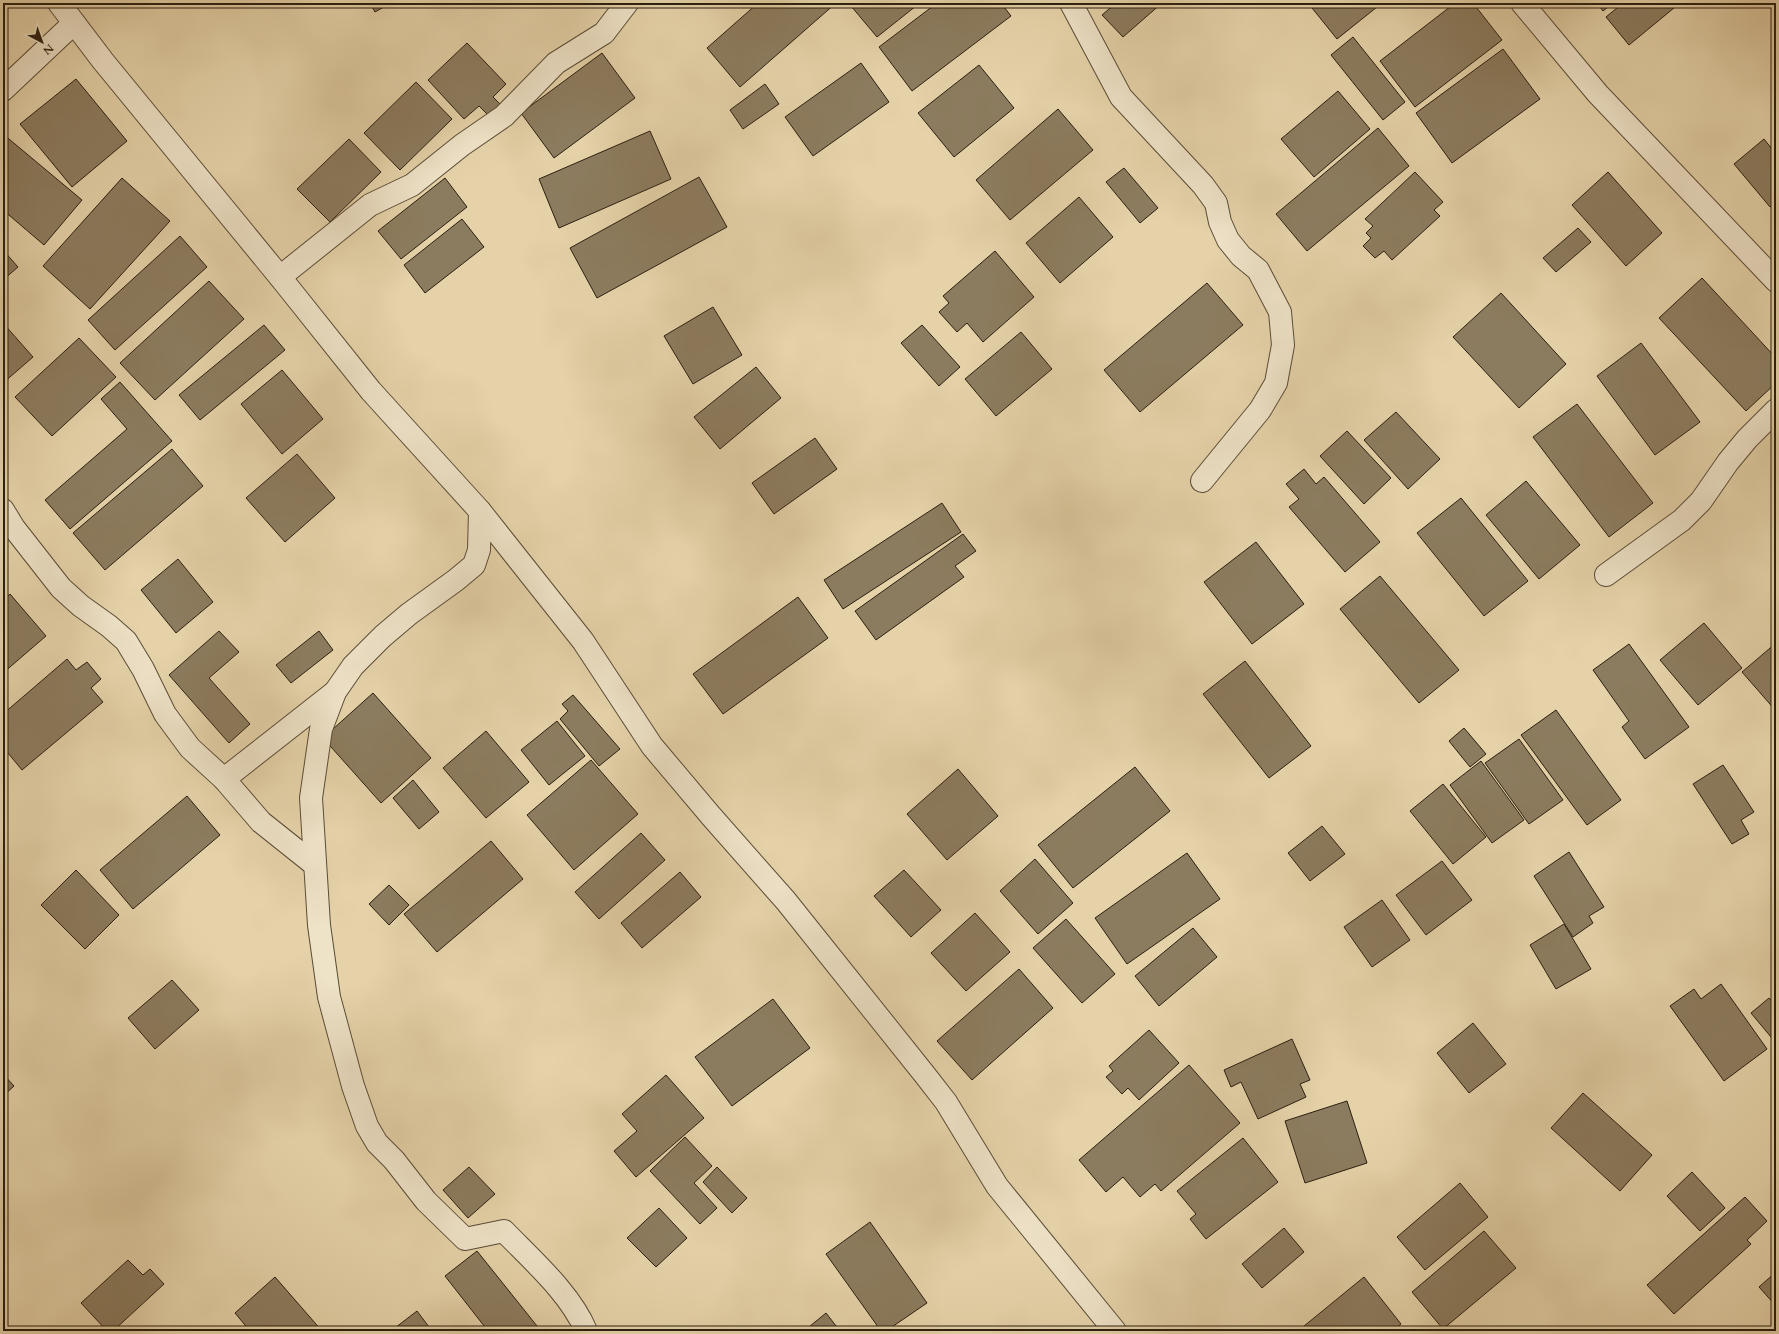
<svg xmlns="http://www.w3.org/2000/svg" width="1779" height="1334" font-family="Cardo,serif">
  <style>
    .building { fill: #8c7c5f; stroke: #2b1f0f }
    .lines { fill: none; stroke-linecap: round; stroke-linejoin: round }
    .minor-casing { stroke: #5a4c36; stroke-width: 24 }
    .minor { stroke: #eee2c7; stroke-width: 22 }
  </style>
  <rect width="100%" height="100%" fill="#e5d2a9"/>
  <filter id="stains"><feTurbulence type="fractalNoise" baseFrequency=".005" numOctaves="4"/><feColorMatrix values="0 0 0 0 .2 0 0 0 0 .09 0 0 0 0 .02 0 0 0 .5 -.17"/></filter>
  <radialGradient id="worn" r=".72"><stop offset=".6" stop-color="#630" stop-opacity="0"/><stop offset="1" stop-color="#630" stop-opacity=".3"/></radialGradient>
  <g class="building">
    <polygon points="370,3 391,3 375,12"/>
    <polygon points="758,3 836,3 740,87 707,48"/>
    <polygon points="855,3 914,3 916,6 877,37 851,6"/>
    <polygon points="937,3 1001,3 1011,16 912,91 879,47"/>
    <polygon points="1116,3 1162,3 1123,37 1102,15"/>
    <polygon points="1308,3 1382,3 1337,39"/>
    <polygon points="1455,3 1473,3 1502,40 1415,107 1380,61"/>
    <polygon points="1597,3 1613,3 1603,11"/>
    <polygon points="1623,3 1680,3 1629,45 1606,17"/>
    <polygon points="1353,37 1405,102 1383,120 1331,55"/>
    <polygon points="467,43 506,84 493,97 505,109 493,120 479,106 464,119 428,80"/>
    <polygon points="1503,49 1540,99 1452,163 1416,113"/>
    <polygon points="602,53 635,98 554,158 521,113"/>
    <polygon points="861,63 889,102 813,156 785,117"/>
    <polygon points="979,65 1014,108 954,157 918,113"/>
    <polygon points="76,79 127,141 72,187 20,124"/>
    <polygon points="416,82 452,119 400,170 364,133"/>
    <polygon points="765,84 779,104 743,129 730,110"/>
    <polygon points="1338,91 1370,129 1314,177 1281,139"/>
    <polygon points="1058,109 1093,150 1010,220 976,180"/>
    <polygon points="1378,128 1409,166 1307,251 1276,214"/>
    <polygon points="650,131 671,179 559,228 539,179"/>
    <polygon points="3,134 82,200 44,245 3,210"/>
    <polygon points="349,139 381,172 330,222 297,189"/>
    <polygon points="1764,139 1776,154 1776,202 1770,207 1734,164"/>
    <polygon points="1124,168 1158,208 1140,223 1106,182"/>
    <polygon points="1415,172 1443,202 1434,210 1440,216 1392,260 1384,251 1375,258 1363,246 1371,238 1366,233 1373,226 1365,219"/>
    <polygon points="1608,172 1662,233 1626,266 1572,205"/>
    <polygon points="699,177 727,227 597,298 570,248"/>
    <polygon points="122,178 170,221 90,309 43,266"/>
    <polygon points="445,178 467,207 401,259 378,231"/>
    <polygon points="1079,197 1113,237 1060,283 1026,243"/>
    <polygon points="462,219 484,247 425,293 404,265"/>
    <polygon points="1578,228 1591,242 1556,272 1543,258"/>
    <polygon points="180,236 207,267 115,350 88,320"/>
    <polygon points="3,250 18,267 3,280"/>
    <polygon points="995,251 1034,297 983,342 967,323 957,332 939,312 949,303 943,296"/>
    <polygon points="1702,278 1776,358 1776,383 1746,411 1659,318"/>
    <polygon points="209,281 244,319 155,400 120,363"/>
    <polygon points="1207,283 1243,325 1140,412 1104,370"/>
    <polygon points="1501,293 1566,364 1519,408 1453,337"/>
    <polygon points="713,307 742,355 693,384 664,336"/>
    <polygon points="3,323 33,357 3,383"/>
    <polygon points="264,325 285,350 200,420 179,395"/>
    <polygon points="922,325 960,367 939,386 901,343"/>
    <polygon points="1021,332 1052,369 996,416 965,379"/>
    <polygon points="79,338 116,377 52,436 15,397"/>
    <polygon points="1641,343 1700,422 1655,455 1597,376"/>
    <polygon points="756,367 781,398 720,449 694,417"/>
    <polygon points="282,370 323,419 282,454 241,404"/>
    <polygon points="120,382 172,441 70,529 45,500 127,429 101,399"/>
    <polygon points="1577,404 1653,503 1609,537 1533,437"/>
    <polygon points="1396,412 1440,459 1408,489 1364,440"/>
    <polygon points="1347,431 1391,478 1364,504 1320,456"/>
    <polygon points="815,438 837,469 774,514 752,483"/>
    <polygon points="172,449 203,486 105,570 73,533"/>
    <polygon points="297,454 335,498 285,542 246,498"/>
    <polygon points="1304,469 1316,484 1324,477 1380,542 1345,572 1289,507 1299,499 1286,484"/>
    <polygon points="1526,481 1580,545 1539,579 1486,515"/>
    <polygon points="1461,498 1528,581 1484,616 1417,533"/>
    <polygon points="942,503 961,532 843,609 824,580"/>
    <polygon points="963,534 976,551 955,566 964,577 876,640 855,611"/>
    <polygon points="1256,542 1304,604 1252,644 1204,582"/>
    <polygon points="178,559 213,602 176,633 141,590"/>
    <polygon points="1380,576 1459,670 1419,703 1340,609"/>
    <polygon points="10,594 46,636 3,673 3,601"/>
    <polygon points="798,597 828,638 723,714 693,674"/>
    <polygon points="1704,623 1742,668 1698,705 1660,660"/>
    <polygon points="219,631 239,652 209,678 250,724 229,743 169,675"/>
    <polygon points="319,631 333,650 291,683 276,665"/>
    <polygon points="1776,643 1776,711 1742,672"/>
    <polygon points="1629,644 1689,727 1645,759 1622,727 1629,721 1593,670"/>
    <polygon points="67,659 76,670 87,662 101,679 91,688 103,702 22,770 3,747 3,714"/>
    <polygon points="1245,661 1311,746 1269,778 1203,694"/>
    <polygon points="373,693 431,758 381,803 323,738"/>
    <polygon points="573,695 620,749 599,766 560,719 568,711 562,704"/>
    <polygon points="1556,710 1621,800 1587,825 1521,735"/>
    <polygon points="557,721 585,756 549,785 521,750"/>
    <polygon points="1464,728 1486,754 1470,767 1449,741"/>
    <polygon points="486,731 529,782 486,818 443,768"/>
    <polygon points="1519,739 1563,800 1529,824 1485,763"/>
    <polygon points="591,760 638,814 574,870 527,815"/>
    <polygon points="1481,761 1524,820 1492,843 1450,785"/>
    <polygon points="1723,765 1754,812 1741,820 1749,834 1732,844 1693,784"/>
    <polygon points="1135,767 1170,811 1073,888 1038,845"/>
    <polygon points="958,769 998,816 947,860 907,814"/>
    <polygon points="413,780 439,812 419,829 393,798"/>
    <polygon points="1443,784 1486,837 1453,864 1410,811"/>
    <polygon points="187,796 220,835 133,909 100,870"/>
    <polygon points="1322,826 1345,854 1310,881 1288,853"/>
    <polygon points="641,833 665,860 599,919 575,892"/>
    <polygon points="491,841 523,879 437,952 404,914"/>
    <polygon points="1569,852 1604,907 1589,916 1593,923 1573,937 1534,876"/>
    <polygon points="1187,853 1220,899 1127,964 1095,918"/>
    <polygon points="1035,859 1073,903 1038,934 1000,891"/>
    <polygon points="1442,861 1472,900 1426,935 1396,895"/>
    <polygon points="76,870 119,915 85,949 41,905"/>
    <polygon points="904,870 941,910 911,937 874,896"/>
    <polygon points="680,872 701,897 642,948 621,923"/>
    <polygon points="389,885 409,905 389,925 369,904"/>
    <polygon points="1382,900 1410,940 1372,967 1344,927"/>
    <polygon points="975,913 1010,952 966,991 931,953"/>
    <polygon points="1066,919 1115,974 1082,1003 1033,948"/>
    <polygon points="1564,924 1591,969 1556,989 1530,945"/>
    <polygon points="1193,928 1217,957 1159,1006 1135,976"/>
    <polygon points="1019,969 1053,1008 972,1080 937,1041"/>
    <polygon points="172,980 199,1010 155,1049 128,1018"/>
    <polygon points="1721,984 1767,1049 1724,1081 1670,1006 1694,989 1701,999"/>
    <polygon points="1769,998 1776,1006 1776,1043 1751,1013"/>
    <polygon points="773,999 810,1048 732,1106 695,1057"/>
    <polygon points="1473,1023 1506,1064 1469,1093 1437,1053"/>
    <polygon points="1149,1030 1179,1063 1139,1100 1128,1088 1122,1094 1106,1077 1113,1071 1109,1066"/>
    <polygon points="1292,1039 1310,1080 1300,1084 1306,1097 1258,1119 1241,1082 1231,1087 1224,1070"/>
    <polygon points="1189,1065 1240,1123 1161,1191 1155,1184 1140,1197 1123,1177 1106,1192 1079,1160"/>
    <polygon points="3,1074 14,1086 3,1096"/>
    <polygon points="666,1075 704,1118 636,1177 614,1151 637,1131 622,1114"/>
    <polygon points="1583,1093 1652,1155 1620,1191 1551,1128"/>
    <polygon points="1347,1101 1367,1163 1305,1183 1285,1121"/>
    <polygon points="685,1137 712,1166 694,1183 717,1208 700,1224 650,1171"/>
    <polygon points="1243,1138 1278,1182 1206,1239 1190,1219 1196,1214 1177,1191"/>
    <polygon points="469,1167 495,1194 468,1218 443,1190"/>
    <polygon points="717,1167 747,1198 732,1213 703,1182"/>
    <polygon points="1692,1172 1725,1208 1700,1231 1667,1196"/>
    <polygon points="1460,1183 1488,1217 1425,1270 1397,1237"/>
    <polygon points="1745,1197 1767,1221 1747,1240 1751,1244 1674,1314 1647,1285"/>
    <polygon points="659,1208 687,1238 656,1267 627,1238"/>
    <polygon points="870,1222 927,1303 886,1331 881,1331 826,1254"/>
    <polygon points="1284,1228 1304,1252 1262,1288 1242,1264"/>
    <polygon points="1484,1231 1516,1268 1443,1329 1412,1292"/>
    <polygon points="477,1251 541,1331 488,1331 445,1276"/>
    <polygon points="128,1260 143,1275 150,1269 164,1284 113,1331 107,1331 81,1303"/>
    <polygon points="1776,1272 1776,1306 1759,1287"/>
    <polygon points="275,1277 322,1331 250,1331 235,1313"/>
    <polygon points="1364,1277 1401,1324 1392,1331 1298,1331"/>
    <polygon points="417,1311 432,1331 391,1331"/>
    <polygon points="826,1313 840,1331 804,1331"/>
  </g>
  <g class="lines">
    <g class="minor-casing">
      <g id="minor">
        <polyline points="59,3 103,61 280,277 371,391 480,511 583,641 652,746 711,816 786,901 925,1075 946,1102 997,1186 1115,1331"/>
        <polyline points="1071,3 1121,97 1203,185 1216,203 1220,222 1228,240 1241,256 1258,270 1280,312 1283,345 1276,383 1260,410 1202,481"/>
        <polyline points="1522,3 1598,94 1776,281"/>
        <polyline points="3,90 74,23"/>
        <polyline points="280,277 370,205 412,185 462,145 504,116 556,63 604,33 627,3"/>
        <polyline points="3,510 14,528 61,588 81,606 109,626 126,641 143,669 165,714 190,748 224,779 261,822 315,865"/>
        <path d="M480 511 479 550 474 565 456 580 409 614 383 636 353 666 335 692 321 729 311 798 319 925 329 997 353 1086 367 1126 377 1143 394 1160 426 1201 465 1239 504 1231C532 1260 571 1294 586 1331"/>
        <polyline points="1606,575 1682,520 1701,501 1728,462 1747,439 1776,410"/>
        <polyline points="224,779 335,692"/>
      </g>
    </g>
    <use href="#minor" class="minor"/>
  </g>
  <rect width="1779" height="1334" fill="none" stroke="#e5d2a9" stroke-width="16"/>
  <rect x="4" y="4" width="1771" height="1326" fill="none" stroke="#2b1f0f" stroke-width="2"/>
  <rect x="8" y="8" width="1763" height="1318" fill="none" stroke="#2b1f0f"/>
  <g transform="translate(42 42) rotate(139)" stroke="#eee2c7" stroke-width="3" paint-order="stroke">
  <path d="M0-3L7 15L0 10L-7 15Z" fill="#2b1f0f"/>
  <text y="-6" font-size="11" font-weight="bold" text-anchor="middle" fill="#2b1f0f">N</text>
  </g>
  <rect width="100%" height="100%" filter="url(#stains)"/>
  <rect width="100%" height="100%" fill="url(#worn)"/>
</svg>
